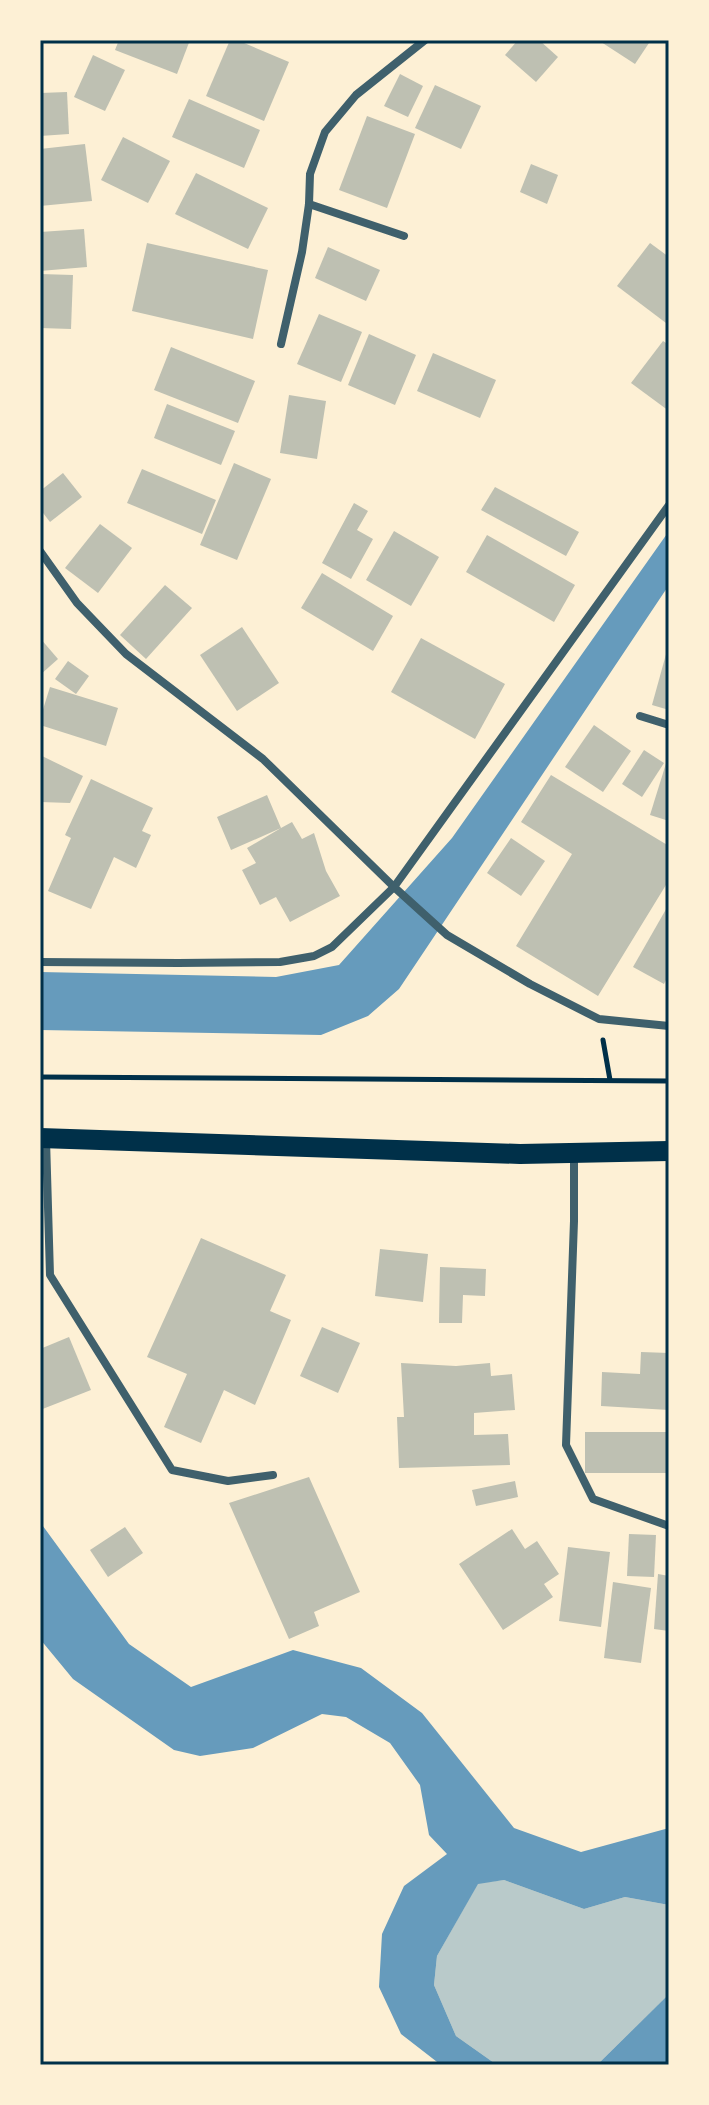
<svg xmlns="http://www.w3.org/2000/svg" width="709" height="2105" font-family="Manrope,sans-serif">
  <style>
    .green { fill: #b9caca }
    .water { fill: #669bbc }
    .building { fill: #bec0b2 }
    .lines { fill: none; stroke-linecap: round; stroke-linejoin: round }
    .path { stroke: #003049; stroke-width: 5 }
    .minor { stroke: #3f606c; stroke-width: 8 }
    .primary { stroke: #003049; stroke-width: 20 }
    .neatline { fill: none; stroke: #003049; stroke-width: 3 }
  </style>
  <rect width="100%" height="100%" fill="#fdf0d5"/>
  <polygon class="green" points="504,1880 584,1909 625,1897 669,1905 669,1994 597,2065 497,2065 456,2036 434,1985 437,1956 478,1883"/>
  <g class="water">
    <polygon points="669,531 669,585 399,989 368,1016 321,1035 40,1030 40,972 276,977 339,965 452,838"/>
    <polygon points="40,1522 129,1644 191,1687 293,1650 361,1668 422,1713 514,1828 581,1852 669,1828 669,1905 625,1897 584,1909 504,1880 478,1884 437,1956 434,1985 456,2036 497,2065 441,2065 401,2034 379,1987 382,1934 404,1886 447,1854 429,1835 420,1785 390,1743 346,1717 322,1714 253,1748 200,1756 174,1750 73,1679 40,1639"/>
    <polygon points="669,1994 669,2065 597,2065"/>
  </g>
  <g class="building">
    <polygon points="119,40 190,40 177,74 115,50"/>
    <polygon points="230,40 237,40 289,62 264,121 206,96"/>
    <polygon points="518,40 539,40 558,57 536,82 505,55"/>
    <polygon points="598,40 651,40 635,64"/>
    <polygon points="93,55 125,70 105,111 74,97"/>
    <polygon points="400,74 423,86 408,117 384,106"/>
    <polygon points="435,85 481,106 461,149 415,128"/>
    <polygon points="67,92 69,134 40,136 40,93"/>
    <polygon points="189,99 260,130 244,168 172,137"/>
    <polygon points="367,116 415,134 387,208 339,190"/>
    <polygon points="123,137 170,161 148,203 101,180"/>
    <polygon points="85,144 92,201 40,206 40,149"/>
    <polygon points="531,164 558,175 547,204 520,192"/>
    <polygon points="196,173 268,208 248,249 175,214"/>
    <polygon points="84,229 87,267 40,271 40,232"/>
    <polygon points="147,243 268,270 253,339 132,311"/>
    <polygon points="650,243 669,257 669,319 666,323 617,286"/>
    <polygon points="328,247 380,270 366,301 315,278"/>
    <polygon points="40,274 73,275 71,329 40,328"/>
    <polygon points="319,314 362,332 341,382 297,364"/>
    <polygon points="369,334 416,355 395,405 348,385"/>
    <polygon points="663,341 669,345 669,411 631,383"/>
    <polygon points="171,347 255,381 238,423 154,390"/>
    <polygon points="433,353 496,380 480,418 417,391"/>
    <polygon points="289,395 326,401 317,459 280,453"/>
    <polygon points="167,404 235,431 221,465 154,438"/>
    <polygon points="234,463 271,479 237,560 200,545"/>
    <polygon points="142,469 216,500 202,534 127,503"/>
    <polygon points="63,473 82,497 50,522 40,509 40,491"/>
    <polygon points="495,487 579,532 566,556 481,510"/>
    <polygon points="354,503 368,511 357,530 373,539 351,579 322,563"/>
    <polygon points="100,524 132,548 98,593 65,568"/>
    <polygon points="394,531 439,557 411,606 366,580"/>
    <polygon points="487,535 575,585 554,622 466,572"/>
    <polygon points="322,573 393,616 373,651 301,608"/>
    <polygon points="165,585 192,608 146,659 120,635"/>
    <polygon points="242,627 279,683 237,711 200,655"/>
    <polygon points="40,638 58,659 40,675"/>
    <polygon points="421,638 505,684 475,739 391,692"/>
    <polygon points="668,647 669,647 669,710 652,705"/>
    <polygon points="68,661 89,676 76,694 55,679"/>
    <polygon points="50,687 118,708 106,746 40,725 40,719"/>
    <polygon points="594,725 631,751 603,792 565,767"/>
    <polygon points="644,750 664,763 642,797 622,784"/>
    <polygon points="40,755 83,776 70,803 40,802"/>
    <polygon points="668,757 669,757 669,821 650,815"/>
    <polygon points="551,775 669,846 669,880 598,996 516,946 572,854 521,822"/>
    <polygon points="91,779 153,808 142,831 151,835 136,868 114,857 91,909 48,891 71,838 65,835"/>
    <polygon points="267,795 281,828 292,822 302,839 314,833 326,871 340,896 290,922 276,897 260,905 242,870 256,863 247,848 281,828 231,850 217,817"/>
    <polygon points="511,838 545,861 521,896 487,873"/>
    <polygon points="669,904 669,974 664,984 633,967"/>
    <polygon points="201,1238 286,1275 270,1311 291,1320 255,1405 224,1390 201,1443 164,1427 187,1374 147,1357"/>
    <polygon points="380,1249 428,1254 423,1302 375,1296"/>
    <polygon points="440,1267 486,1269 485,1296 463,1295 462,1323 439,1323"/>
    <polygon points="322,1327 360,1343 338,1393 300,1376"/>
    <polygon points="69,1337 91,1390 40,1410 40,1349"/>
    <polygon points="641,1352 669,1353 669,1410 601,1406 602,1372 640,1374"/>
    <polygon points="401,1363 456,1366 490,1363 491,1376 512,1374 515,1410 474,1413 474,1435 508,1434 510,1465 399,1468 397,1417 404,1417"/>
    <rect x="585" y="1432" width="84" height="41"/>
    <polygon points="309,1477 360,1592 314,1612 319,1626 289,1639 229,1503"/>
    <polygon points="515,1481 518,1497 476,1506 472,1490"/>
    <polygon points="125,1527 143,1553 108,1577 90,1550"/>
    <polygon points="512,1529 525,1549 537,1541 559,1574 544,1584 553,1597 503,1630 459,1564"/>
    <polygon points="629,1534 656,1535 654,1577 627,1576"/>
    <polygon points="568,1547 610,1552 601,1627 559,1621"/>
    <polygon points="658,1574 669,1576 669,1631 654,1629"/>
    <polygon points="613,1582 651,1588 641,1663 604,1658"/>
  </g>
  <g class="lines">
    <g class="path">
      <polyline points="603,1040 610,1080"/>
      <polyline points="40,1077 669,1081"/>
    </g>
    <g class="minor">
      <polyline points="309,204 404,236"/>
      <polyline points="281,344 302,252 309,204 310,174 325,132 356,95 425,40"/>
      <polyline points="40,551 77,603 126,654 263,759 394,887 447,935 530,984 599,1019 669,1026"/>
      <polyline points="640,716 669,725"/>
      <polyline points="40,962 178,963 280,962 314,956 332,947 394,887 669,505"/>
      <polyline points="46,1139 50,1275 172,1470 228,1481 273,1475"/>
      <polyline points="574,1153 574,1221 566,1445 593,1499 669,1526"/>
    </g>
    <polyline class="primary" points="40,1138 520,1154 669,1151"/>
  </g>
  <rect width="709" height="2105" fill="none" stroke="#fdf0d5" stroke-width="84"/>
  <rect x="42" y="42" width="625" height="2021" class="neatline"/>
</svg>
